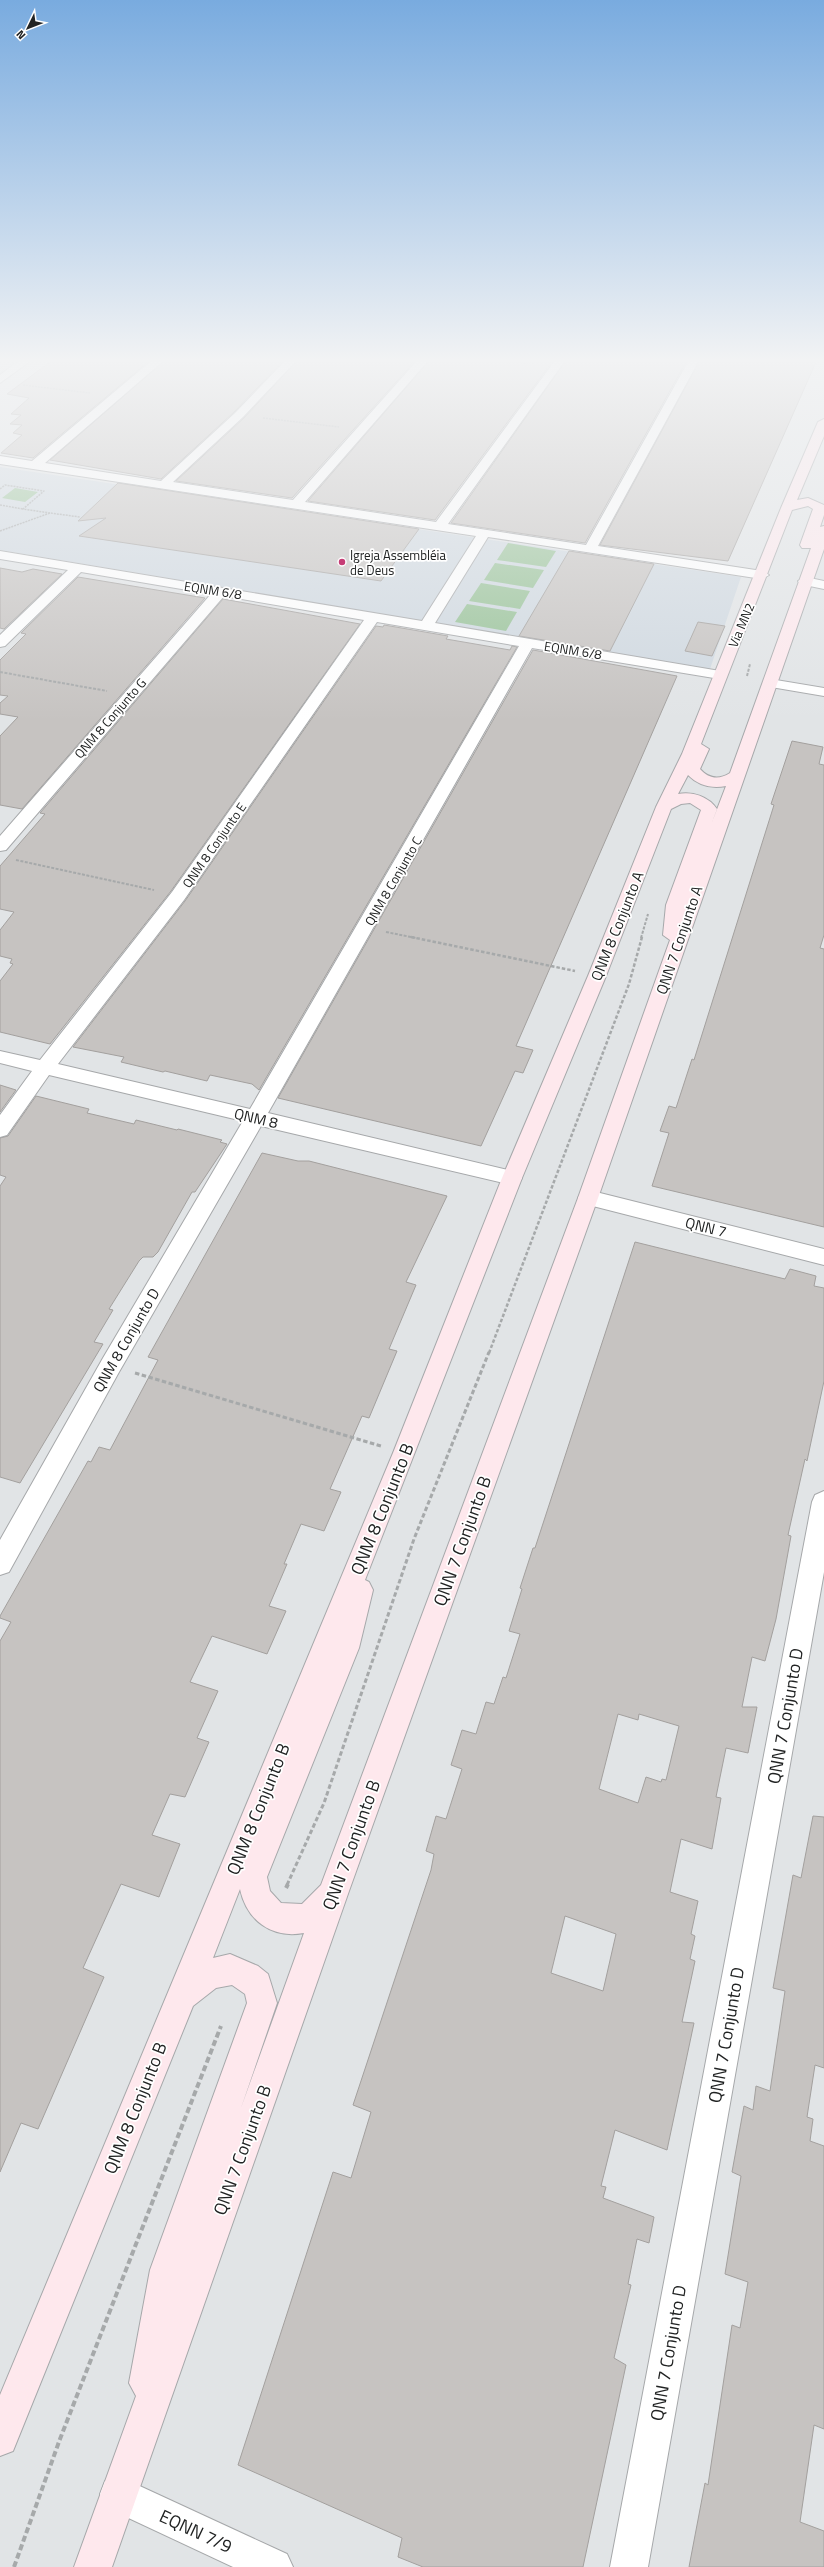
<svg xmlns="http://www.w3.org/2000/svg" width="824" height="2567" viewBox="0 0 824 2567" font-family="'Titillium Web',sans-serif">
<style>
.built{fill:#cfd8e0}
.green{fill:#96c196}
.building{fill:#c6c3c1;stroke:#a3a09e;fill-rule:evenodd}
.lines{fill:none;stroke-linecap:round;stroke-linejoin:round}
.street-casing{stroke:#a6a8aa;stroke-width:2}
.secondary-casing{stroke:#a6a8aa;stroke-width:2}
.path-far4{stroke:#a6a9aa;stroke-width:1.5;stroke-dasharray:2 1;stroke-linecap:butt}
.path-far3{stroke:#a6a9aa;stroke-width:2;stroke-dasharray:3 1.5;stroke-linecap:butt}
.path-far2{stroke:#a6a9aa;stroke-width:2.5;stroke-dasharray:3.5 2;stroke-linecap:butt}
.path-far1{stroke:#a6a9aa;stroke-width:3;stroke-dasharray:4.5 2.5;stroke-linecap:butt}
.path{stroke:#a6a9aa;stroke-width:4;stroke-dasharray:6 3;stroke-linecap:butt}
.street{fill:#fff;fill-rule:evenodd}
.secondary{fill:#fee8ed;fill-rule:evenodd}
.poi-dot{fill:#c63d76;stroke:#fff;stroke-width:1.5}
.labels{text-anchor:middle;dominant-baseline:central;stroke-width:3.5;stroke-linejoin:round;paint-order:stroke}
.far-poi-label{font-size:13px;fill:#212323;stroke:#fff;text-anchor:start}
.far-street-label{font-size:13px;fill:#212323;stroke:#fff}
.street-label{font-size:15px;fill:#212323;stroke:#fff}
.near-street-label{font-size:18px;fill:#212323;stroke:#fff}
</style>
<rect width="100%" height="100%" fill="#e1e4e6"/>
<!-- built -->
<path class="built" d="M0,467L741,577L710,669L0,550Z"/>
<!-- green -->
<path class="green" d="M15,488L38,492L25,502L2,498Z
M508,543L556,551L546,567L497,560Z
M495,563L544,570L533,588L484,580Z
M481,583L530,591L520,609L469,601Z
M467,604L517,612L506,631L455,622Z"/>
<!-- building -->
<path class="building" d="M50,362H148L33,458L1,453L22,435L13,433L22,425L10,424L21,415L11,414L29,398L7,394Z
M163,362H282L234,412L161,479L50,460Z
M296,362H414L292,498L176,481L244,418Z
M428,362H552L435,520L308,501Z
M565,362H686L585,543L451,523Z
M699,362H816L728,561L600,545Z
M118,483L419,529L381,581L79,536L106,518L78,521Z
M569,551L654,564L610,651L519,636Z
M0,568L22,572L33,569L62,574L4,629L0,628Z
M78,577L205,598L22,809L0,805V736L18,717L0,714V703L8,696L0,695V660L26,634L21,633Z
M223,599L360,624L171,891L50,1044L0,1032V981L13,964L10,963L12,959L0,956V930L14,912L0,909V866L45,814L40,813Z
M698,622L725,626L712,656L685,651Z
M384,625L448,636L446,639L510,650L512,646L517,647L259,1090L252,1084L210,1075L207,1081L165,1071L163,1072L121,1062L124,1057L73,1047L185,901L376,626L383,627Z
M533,650L677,676L516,1046L533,1050L523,1073L515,1071L481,1146L278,1098Z
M792,741L823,747L819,764L824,765V935L820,948L824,949V1227L652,1186L669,1133L660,1131L669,1106L676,1108L692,1059L694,1060L774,805L771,804Z
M0,1085L16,1090L0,1112Z
M36,1096L89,1109L87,1113L134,1124L136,1120L177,1130L178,1129L222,1140L220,1142L227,1144L195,1192H192L158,1252L153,1257H143L139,1261L109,1309L113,1310L94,1342L103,1344L20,1483L0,1477V1186L6,1177L0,1175V1138L8,1136Z
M262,1153L298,1161H309L447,1196L406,1282L416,1285L389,1349L397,1351L369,1418L362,1416L330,1489L341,1492L324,1531L301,1524L284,1564H287L269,1606L286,1611L267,1654L212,1636L190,1682L218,1691L197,1738L209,1742L185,1797L170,1794L152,1835L180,1844L159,1897L121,1884L83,1968L104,1977L38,2129L21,2123L0,2172V1641L11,1622L0,1618V1616L88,1461L91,1462L99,1447L110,1450L158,1360L148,1357Z
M635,1242L785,1279L790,1269L816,1276L814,1286L824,1288V1381L807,1461L805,1459L788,1535L791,1536L776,1619L765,1661L752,1657L742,1707H757L748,1753L726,1748L716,1797L721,1798L712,1849L681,1839L670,1892L698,1901L691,1934L695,1936L690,1959L695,1961L682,2022L694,2023L667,2150L615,2130L601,2186L606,2187L603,2198L654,2217L649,2243L637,2239L628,2284L631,2285L614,2358L626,2365L583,2567H423L398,2557L402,2538L238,2465L333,2172L351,2178L371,2112L353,2105L431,1870L434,1854L426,1851L436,1816L446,1819L462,1769L451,1765L462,1730L476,1734L486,1702L494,1704L503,1677L506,1678L520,1634L509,1631L522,1589L520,1588L533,1548H535ZM618,1714L638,1720L639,1714L679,1726L666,1780L662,1779L661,1782L646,1777L638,1803L599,1789ZM565,1916L616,1934L603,1991L551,1973Z
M813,1816L824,1817V2068L815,2065L807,2117L813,2119L810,2141L824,2146V2429L814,2425L800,2522L824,2531V2567H689L705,2483L708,2485L732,2325L740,2328L748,2282L725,2274L741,2176L732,2172L744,2106L753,2110L756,2086L770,2091L785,1991L773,1988L793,1875L801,1878Z"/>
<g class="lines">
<defs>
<path id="street" d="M17,362H29L0,383V375Z
M150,362H162L45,463L161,481L235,413L284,362H295L243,417L173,482L293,500L416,362H427L305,502L436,522L554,362H564L448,524L586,545L688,362H698L598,546L762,571L769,575L762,579L488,537L435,623L720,671L727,675L720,679L532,648L268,1113L512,1171L519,1173L522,1178L519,1183L512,1185L261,1126L119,1372L9,1572L0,1575V1540L103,1358L243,1121L49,1075L7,1135L0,1137V1115L32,1071L0,1063V1051L40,1060L172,892L364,620L224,596L6,850L0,851V836L211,594L81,572L5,646L0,647V635L68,570L0,559V551L422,621L476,536L0,464V456L32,461ZM377,622L519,646L250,1109L58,1064L184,900Z
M805,577L824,581V589L800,584L798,581Z
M770,679L824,688V696L765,686L763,683Z
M588,1190L824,1249V1265L581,1203L578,1198L581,1193Z
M824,1491V1572L648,2567H610L812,1502L815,1495Z
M118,2476L287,2554L293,2567H233L105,2507L100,2494L105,2481Z"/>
<path id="secondary" d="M824,419V436L797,500L808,498L824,505V515L820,527L824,526V549L598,1198L349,1891L112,2567H74L136,2396L129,2383L150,2270L247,2003L245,1994L232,1985L216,1988L193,2006L13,2451L0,2456V2395L393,1453L502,1178L588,976L656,807L682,754L781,508L818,422ZM808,506L813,509L800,545L802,548H811L730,773C719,780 709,779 700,769L709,749L701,744L792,510ZM688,775C698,785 711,789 726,786L711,825L717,809C709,797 693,791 678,794ZM690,803L701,810L666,905L663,935L670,940L578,1198L321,1885L302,1904L281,1903L270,1891L267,1877L359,1648L373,1590L369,1582L365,1580L522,1178L606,976L671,809L681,804ZM240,1889C247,1921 272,1939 304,1933L241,2108L277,2003L268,1974L258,1966L230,1954L213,1958Z"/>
</defs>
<!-- street casing -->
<use href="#street" class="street-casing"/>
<!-- secondary casing -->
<use href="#secondary" class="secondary-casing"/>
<!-- path-far4 -->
<path class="path-far4" d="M514,362L535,364
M23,385L90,393
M263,418L339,427
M0,489L5,485L44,491L23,509L50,513
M0,505L23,509
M0,531L50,513L80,517"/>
<!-- path-far3 -->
<path class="path-far3" d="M0,672L107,691
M747,676L750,664
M16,860L154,890
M386,932L416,938
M641,938L648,914"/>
<!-- path-far2 -->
<path class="path-far2" d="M411,937L575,971
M489,1353L629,984L642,937"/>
<!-- path-far1 -->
<path class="path-far1" d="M135,1373L381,1446
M287,1885L324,1803L414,1539L489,1352"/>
<!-- path -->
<path class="path" d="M286,1888L288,1884
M14,2567L60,2439L221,2026"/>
<!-- street -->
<use href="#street" class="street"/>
<!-- secondary -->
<use href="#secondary" class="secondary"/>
</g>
<!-- sky -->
<linearGradient id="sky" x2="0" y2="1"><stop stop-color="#79abdf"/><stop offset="0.5" stop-color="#f2f3f4"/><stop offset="1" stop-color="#f2f3f4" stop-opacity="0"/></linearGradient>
<rect width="824" height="721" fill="url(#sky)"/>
<!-- markers -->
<circle class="poi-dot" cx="342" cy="562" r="4"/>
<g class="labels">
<!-- far-poi labels -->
<g class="far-poi-label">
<text x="350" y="555">Igreja Assembléia<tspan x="350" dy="15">de Deus</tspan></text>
</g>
<!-- far-street labels -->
<g class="far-street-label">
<text transform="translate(213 590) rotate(9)">EQNM 6/8</text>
<text transform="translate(741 625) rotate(-67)">Via MN2</text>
<text transform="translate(573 650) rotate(9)">EQNM 6/8</text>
<text transform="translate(110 718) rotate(-49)">QNM 8 Conjunto G</text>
<text transform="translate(214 845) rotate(-55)">QNM 8 Conjunto E</text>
<text transform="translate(393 881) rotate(-60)">QNM 8 Conjunto C</text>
</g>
<!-- street labels -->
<g class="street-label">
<text transform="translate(617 926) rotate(-68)">QNM 8 Conjunto A</text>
<text transform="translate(679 940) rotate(-71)">QNN 7 Conjunto A</text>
<text transform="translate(256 1118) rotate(13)">QNM 8</text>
<text transform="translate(706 1227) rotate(14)">QNN 7</text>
<text transform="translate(126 1340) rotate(-60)">QNM 8 Conjunto D</text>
</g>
<!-- near-street labels -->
<g class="near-street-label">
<text transform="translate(382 1509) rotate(-68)">QNM 8 Conjunto B</text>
<text transform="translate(462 1541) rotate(-70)">QNN 7 Conjunto B</text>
<text transform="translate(785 1716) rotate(-80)">QNN 7 Conjunto D</text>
<text transform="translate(258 1809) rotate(-68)">QNM 8 Conjunto B</text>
<text transform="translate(351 1845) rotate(-70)">QNN 7 Conjunto B</text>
<text transform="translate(726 2035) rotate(-80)">QNN 7 Conjunto D</text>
<text transform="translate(135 2108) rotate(-68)">QNM 8 Conjunto B</text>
<text transform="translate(242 2150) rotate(-70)">QNN 7 Conjunto B</text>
<text transform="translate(668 2353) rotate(-80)">QNN 7 Conjunto D</text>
<text transform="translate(196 2531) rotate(25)">EQNN 7/9</text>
</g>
</g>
<!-- north arrow -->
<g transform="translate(28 28) rotate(227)" stroke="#ffffff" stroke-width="3" paint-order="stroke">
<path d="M0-3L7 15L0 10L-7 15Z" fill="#212323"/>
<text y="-6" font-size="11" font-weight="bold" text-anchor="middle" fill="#212323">N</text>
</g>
</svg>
